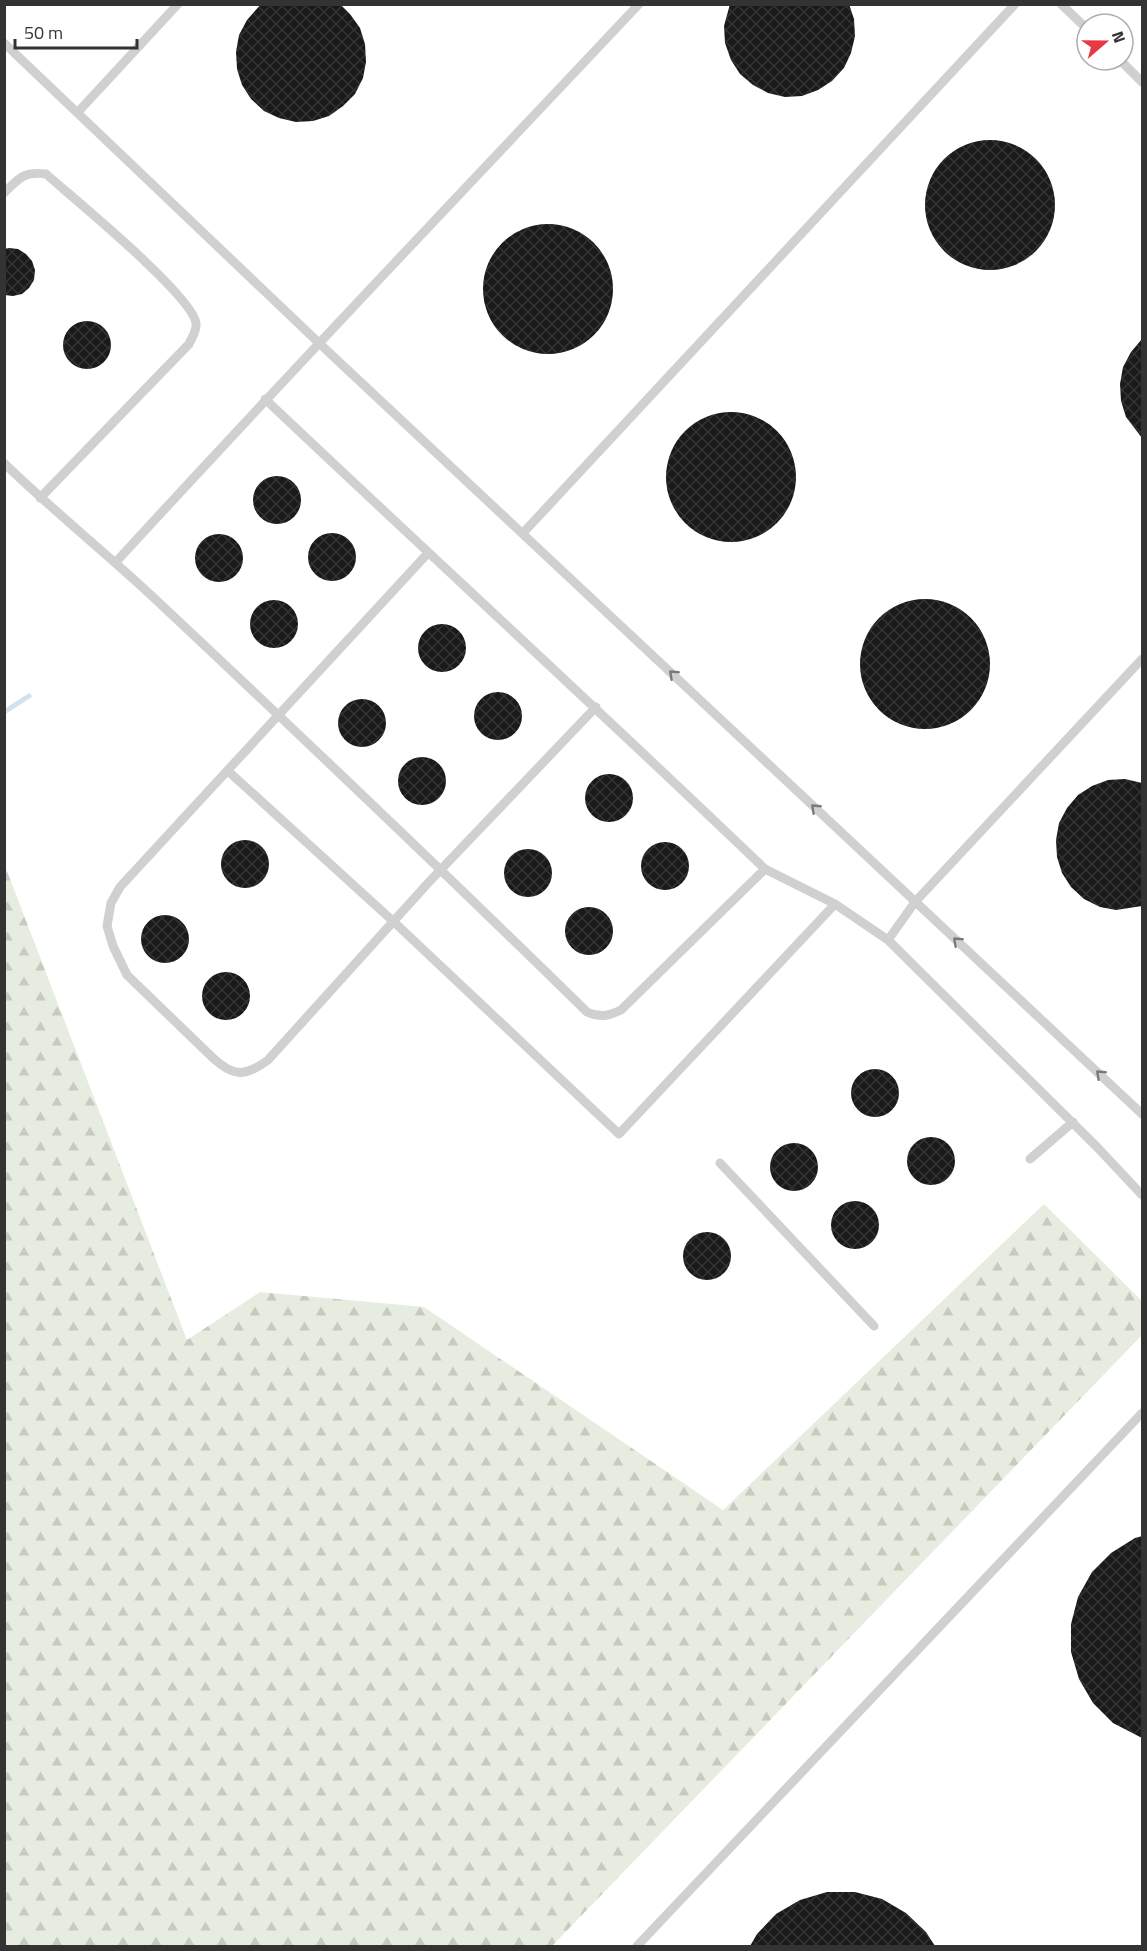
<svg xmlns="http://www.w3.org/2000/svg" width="1147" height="1951" viewBox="0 0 1147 1951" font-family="'Titillium Web',sans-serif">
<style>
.forest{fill:url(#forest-firs)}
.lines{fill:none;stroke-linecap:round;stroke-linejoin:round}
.stream{stroke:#cfe2ee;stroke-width:5}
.building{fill:url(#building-cross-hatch)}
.service{stroke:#d0d0d0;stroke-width:9}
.oneway{stroke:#7a7a7a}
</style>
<defs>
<pattern id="forest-firs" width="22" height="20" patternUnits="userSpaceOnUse" patternTransform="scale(1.5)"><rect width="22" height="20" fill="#e6ecdf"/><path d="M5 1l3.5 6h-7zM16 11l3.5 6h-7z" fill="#c6cbc0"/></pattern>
<pattern id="building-cross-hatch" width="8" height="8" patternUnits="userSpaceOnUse" patternTransform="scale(1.5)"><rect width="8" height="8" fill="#1a1a1a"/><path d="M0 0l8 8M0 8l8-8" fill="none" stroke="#333"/></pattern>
</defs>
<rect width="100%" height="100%" fill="#fff"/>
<!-- forest -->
<path class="forest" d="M5,866L187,1340L260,1292L424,1307L723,1510L1044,1204L1142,1301V1335L552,1946H5Z"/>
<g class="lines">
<!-- stream -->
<path class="stream" d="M4,712L29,696"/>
</g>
<!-- building -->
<path class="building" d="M261,4H340L350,14L360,28L365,44L366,62L363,78L355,94L343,106L329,116L313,121L296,122L279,118L264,111L251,99L242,85L237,69L236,52L239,35L247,20Z
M730,4H849L854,19L855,36L851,53L844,68L832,81L818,90L802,96L785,97L768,93L753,85L740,74L731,60L725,43L724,26Z
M925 205a65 65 0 1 1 130 0a65 65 0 1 1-130 0Z
M483 289a65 65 0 1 1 130 0a65 65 0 1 1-130 0Z
M9,248L18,249L26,254L32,261L35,270L34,280L29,288L22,294L13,296L4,295V249Z
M63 345a24 24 0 1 1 48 0a24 24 0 1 1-48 0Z
M1142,339V438L1126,417L1121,401L1120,384L1123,367L1131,352Z
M666 477a65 65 0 1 1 130 0a65 65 0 1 1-130 0Z
M253 500a24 24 0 1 1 48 0a24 24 0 1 1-48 0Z
M308 557a24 24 0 1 1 48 0a24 24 0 1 1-48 0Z
M195 558a24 24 0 1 1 48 0a24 24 0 1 1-48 0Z
M860 664a65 65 0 1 1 130 0a65 65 0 1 1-130 0Z
M250 624a24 24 0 1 1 48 0a24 24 0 1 1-48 0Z
M418 648a24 24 0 1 1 48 0a24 24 0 1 1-48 0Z
M474 716a24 24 0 1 1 48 0a24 24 0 1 1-48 0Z
M338 723a24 24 0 1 1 48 0a24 24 0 1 1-48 0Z
M398 781a24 24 0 1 1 48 0a24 24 0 1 1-48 0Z
M585 798a24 24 0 1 1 48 0a24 24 0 1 1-48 0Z
M1125,779L1142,783V906L1116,910L1100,907L1084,899L1071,887L1062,873L1057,857L1056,840L1059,823L1067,808L1078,795L1092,786L1108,780Z
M221 864a24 24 0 1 1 48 0a24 24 0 1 1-48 0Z
M641 866a24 24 0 1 1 48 0a24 24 0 1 1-48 0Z
M504 873a24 24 0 1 1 48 0a24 24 0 1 1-48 0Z
M565 931a24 24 0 1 1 48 0a24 24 0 1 1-48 0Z
M141 939a24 24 0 1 1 48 0a24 24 0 1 1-48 0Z
M202 996a24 24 0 1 1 48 0a24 24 0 1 1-48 0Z
M851 1093a24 24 0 1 1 48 0a24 24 0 1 1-48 0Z
M907 1161a24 24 0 1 1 48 0a24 24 0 1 1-48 0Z
M770 1167a24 24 0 1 1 48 0a24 24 0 1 1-48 0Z
M831 1225a24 24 0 1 1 48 0a24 24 0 1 1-48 0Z
M683 1256a24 24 0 1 1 48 0a24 24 0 1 1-48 0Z
M1142,1536V1738L1113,1723L1093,1703L1079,1679L1071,1652V1624L1078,1597L1092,1572L1111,1553L1135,1538Z
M827,1892H855L882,1899L906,1913L926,1932L935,1946H750L757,1934L776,1914L800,1900Z"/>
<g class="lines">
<!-- service -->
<path class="service" d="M1061,4L1087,29
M4,43L320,344L1142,1114
M1120,60L1142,82
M78,112L178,4
M4,193C19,178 24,171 46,174C73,198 192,295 196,323C197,331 192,337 189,344L40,498
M4,463C52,510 104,551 153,597C299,734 444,872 587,1012C600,1018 608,1016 621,1010L765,869C600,711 431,556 265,399
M523,533L1015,4
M428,553L120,887L111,903L107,926L113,946L127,975L213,1058C234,1077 245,1077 268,1060L429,882L596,707
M116,562C288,374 464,190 639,4
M228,771L394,922L619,1134L835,904
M765,869L835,904L888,940L1097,1147L1142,1195
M888,940L915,902L1142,659
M1030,1159L1073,1122
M720,1163L874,1326
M637,1946L1142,1413"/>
</g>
<!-- one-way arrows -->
<defs><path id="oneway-chevron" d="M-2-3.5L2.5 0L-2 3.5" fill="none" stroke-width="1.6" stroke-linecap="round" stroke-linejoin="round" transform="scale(1.5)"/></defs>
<g class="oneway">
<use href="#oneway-chevron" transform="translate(673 674) rotate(-137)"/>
<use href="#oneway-chevron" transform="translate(815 808) rotate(-137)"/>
<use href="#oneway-chevron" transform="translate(957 941) rotate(-137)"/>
<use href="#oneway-chevron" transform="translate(1100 1074) rotate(-137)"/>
</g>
<!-- border -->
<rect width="1147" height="1951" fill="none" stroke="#333333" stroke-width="12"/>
<!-- north arrow -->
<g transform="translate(1105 42) rotate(70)"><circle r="28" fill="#ffffff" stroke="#adadad" stroke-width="1.5"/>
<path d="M0-4.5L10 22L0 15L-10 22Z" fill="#e63946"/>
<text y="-9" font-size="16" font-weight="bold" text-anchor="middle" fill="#333333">N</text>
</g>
<!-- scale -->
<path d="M15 39v9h122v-9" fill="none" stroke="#333333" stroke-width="3"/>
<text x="24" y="39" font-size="18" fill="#333333" stroke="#ffffff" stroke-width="4.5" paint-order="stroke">50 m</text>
</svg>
